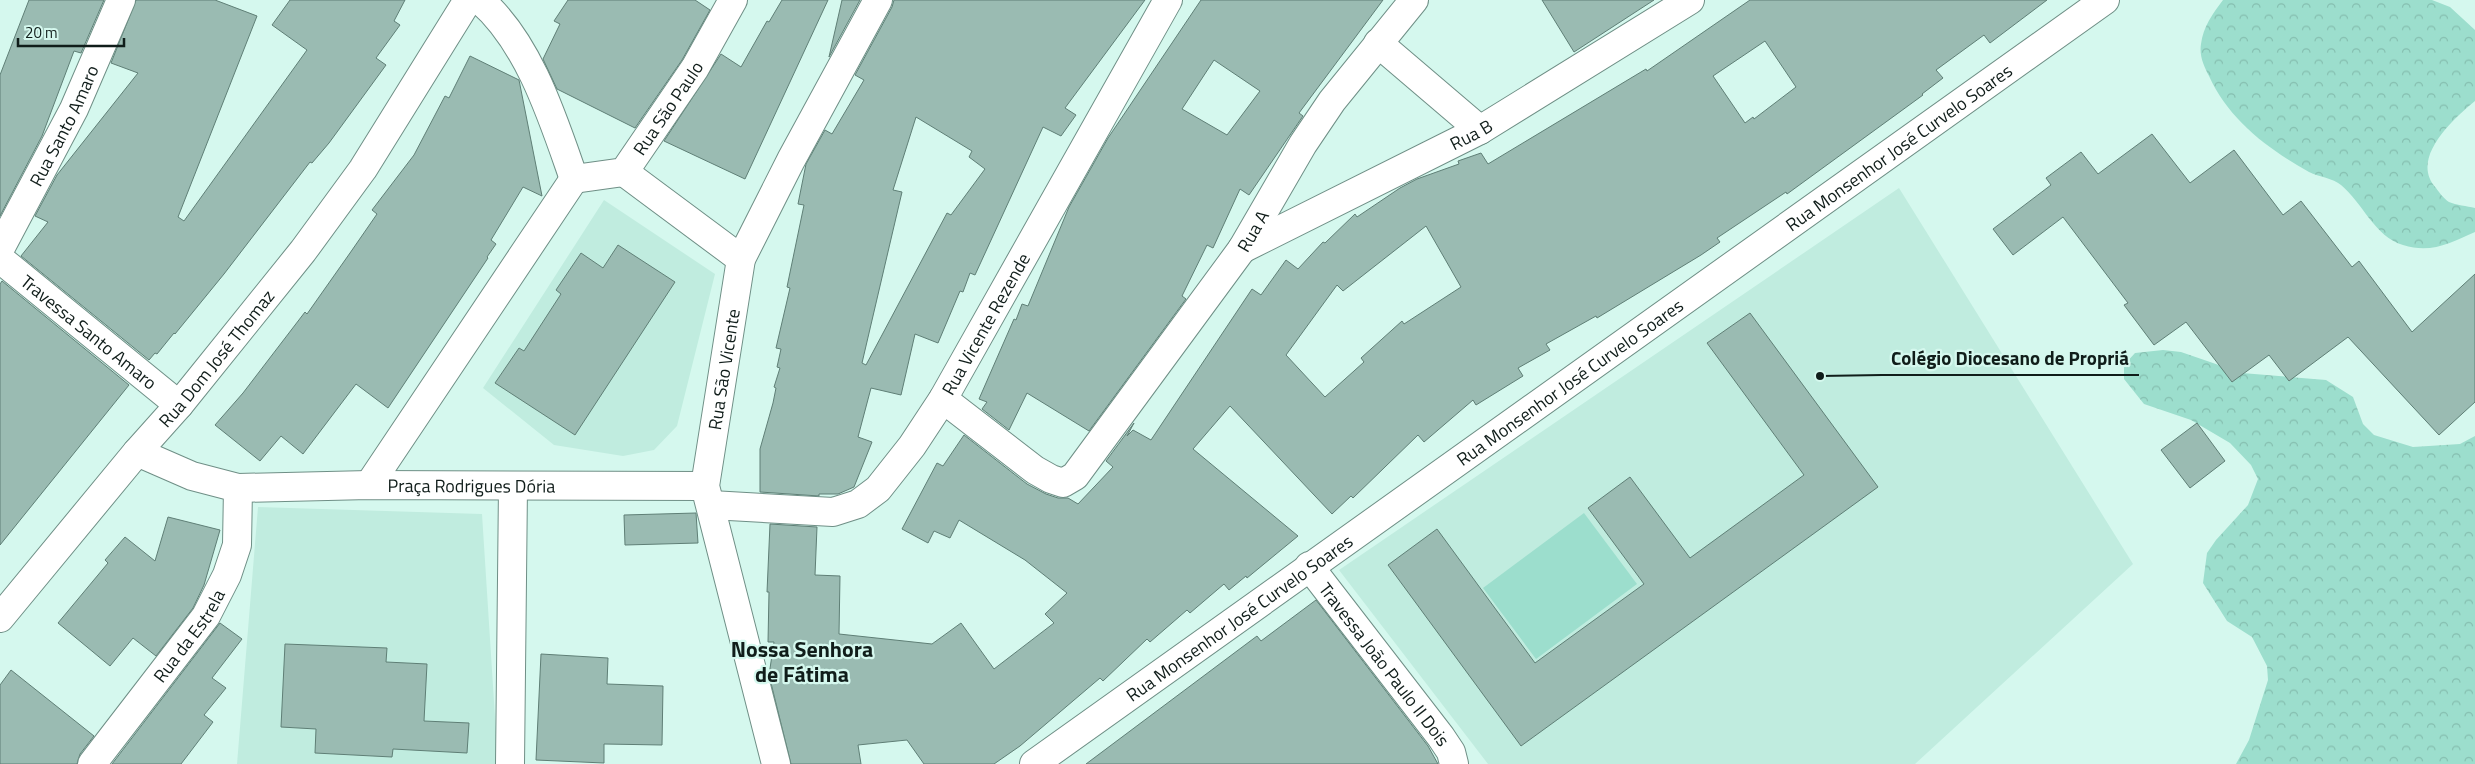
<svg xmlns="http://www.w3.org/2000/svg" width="2475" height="764" viewBox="0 0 2475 764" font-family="'Titillium Web',sans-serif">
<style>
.built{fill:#c0ecdf}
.forest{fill:url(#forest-crowns)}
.garden{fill:#9cdecd}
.building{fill:#9abbb2;stroke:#5f7f76;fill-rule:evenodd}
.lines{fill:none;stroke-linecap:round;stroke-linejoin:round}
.minor-casing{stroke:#6f8f86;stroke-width:30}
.major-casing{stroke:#6f8f86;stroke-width:30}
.minor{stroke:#fff;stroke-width:28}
.major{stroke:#fff;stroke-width:28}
.labels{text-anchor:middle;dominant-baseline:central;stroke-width:4.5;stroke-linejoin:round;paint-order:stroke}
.street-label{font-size:18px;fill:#101d1a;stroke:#d5f8ee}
.district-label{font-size:22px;font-weight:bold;fill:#101d1a;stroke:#d5f8ee}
.leader{fill:none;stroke:#101d1a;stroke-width:2}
.callout-dot{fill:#101d1a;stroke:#d5f8ee;stroke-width:2}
.callout-label{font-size:19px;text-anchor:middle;font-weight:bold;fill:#101d1a;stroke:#d5f8ee;stroke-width:4.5;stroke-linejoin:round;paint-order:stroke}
</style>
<defs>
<pattern id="forest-crowns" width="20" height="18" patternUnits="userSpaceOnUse" patternTransform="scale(1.25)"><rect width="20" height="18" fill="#9cdecd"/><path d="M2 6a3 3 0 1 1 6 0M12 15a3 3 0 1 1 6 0" fill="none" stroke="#85beaf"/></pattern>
</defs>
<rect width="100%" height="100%" fill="#d5f8ee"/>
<!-- built -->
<path class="built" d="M1899,188L2133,564L1915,764H1488L1339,570Z
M604,200L715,274L677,426L654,450L623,456L554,445L483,388Z
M258,507L482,514L498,764H237Z"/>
<!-- forest -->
<path class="forest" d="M2223,0H2432L2450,7L2475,30V101C2453,119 2409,159 2436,188C2439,192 2444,199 2449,202C2456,205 2467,206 2475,208V232C2450,243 2431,254 2403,245C2375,237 2362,202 2341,185C2333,178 2319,177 2309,172C2268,149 2229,120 2209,76C2204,66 2199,56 2201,44C2203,27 2213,13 2223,0Z
M2163,350L2181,352L2242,373L2326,380L2353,397L2363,424L2374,435L2413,447L2460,444L2475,436V764H2236L2249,740L2268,680L2267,666L2252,637L2227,621L2203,583L2207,553L2216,540L2248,505L2258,479L2251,465L2230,443L2191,420L2144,404L2124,379V365L2135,353Z"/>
<!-- garden -->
<path class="garden" d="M1584,513L1637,584L1536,659L1483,588Z"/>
<!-- building -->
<path class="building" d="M29,0H104L81,53L74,51L42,136L0,216V75Z
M136,0H215L257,16L178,217L184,221L307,50L272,25L290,0H405L394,21L400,25L376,58L386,65L329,143L312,163L310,162L224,274L175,334L174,333L157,354L155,353L149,360L21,256L48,222L35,216L57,175L138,73L111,63Z
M568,0H695L710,10L682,60L635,128L557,89L543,59L560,24L554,21Z
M782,0H828L745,179L664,141L721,54L741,67L767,21L769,22Z
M842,0H860L829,57Z
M894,0H1145L1065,108L1076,115L1061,136L1043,127L975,275L970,273L963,292L960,291L938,343L915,334L901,395L871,388L858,437L872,442L854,487L838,494H819V496L760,492V449L773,403L776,388L774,387L780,368L777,367L781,349L776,348L790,288L787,287L804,205L798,204L806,164L825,130L832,134L864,80L855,75L892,7ZM916,117L972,151L969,157L985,169L951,215L947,213L866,365L862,363L902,192L893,190Z
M1201,0H1383L1299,113L1303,116L1249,195L1240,189L1213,248L1207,245L1182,296L1186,299L1089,431L1027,393L1009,430L982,409L987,402L979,399L1014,319L1016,320L1022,304L1028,306L1069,207L1108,138ZM1214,60L1260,91L1227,135L1182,109Z
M1542,0H1654L1574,52Z
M1750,0H2047L1990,43L1984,35L1936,70L1943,78L1922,94L1923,95L1787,194L1786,192L1717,238L1720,242L1701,255L1597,318L1596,316L1546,344L1550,350L1518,368L1523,376L1476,405L1473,400L1424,442L1418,435L1353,498L1351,496L1332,514L1230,406L1193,449L1298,536L1247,578L1246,576L1229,590L1224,584L1190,613L1187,610L1150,642L1147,639L1103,681L1100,678L1020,746L994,764H924L907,740L858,745L861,764H791L769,675L774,642H768L769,592H767L770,524L817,527L815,575L840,576L839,634L932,644L961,623L994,669L1054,623L1045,614L1067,593L1025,560L959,520L950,538L934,531L928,543L902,529L937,463L943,466L964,435L1027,484L1046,494L1058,498H1068L1078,504L1113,467L1106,461L1134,423L1127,436L1133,430L1151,440L1252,289L1261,295L1286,260L1298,269L1323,242L1325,243L1355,214L1357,217L1400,188L1417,179L1459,164L1458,161L1481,153L1488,164L1646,69L1647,71ZM1765,41L1796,87L1754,119L1753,117L1745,123L1713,76ZM1426,226L1461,287L1404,324L1402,321L1361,358L1364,362L1325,397L1286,355L1337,285L1343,291Z
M470,56L519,80L542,196L523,187L491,240L496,244L487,257L488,258L388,408L356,384L303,454L281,436L260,461L215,425L243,393L305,312L307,314L350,253L377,214L372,210L414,155L445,96L449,98Z
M2152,134L2190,183L2234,150L2283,215L2301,201L2352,267L2359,261L2412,332L2475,274V402L2439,435L2348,337L2289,381L2269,355L2232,382L2186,322L2154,345L2124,305L2128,303L2063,217L2013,255L1993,229L2051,185L2046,178L2081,152L2098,174Z
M618,245L675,282L575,435L495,383L519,348L524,351L561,294L556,290L581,253L603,268Z
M2,281L129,385L0,545V284Z
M1750,313L1878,487L1521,746L1388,565L1437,529L1535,663L1644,584L1588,508L1630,477L1690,558L1804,475L1707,343Z
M2197,423L2225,461L2190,488L2161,450Z
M696,513L698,543L625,545L624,515Z
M168,517L220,530L204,585L193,608L156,656L133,638L110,666L58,623L108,563L105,560L125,537L155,561Z
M1316,600L1428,746L1438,764H1086L1257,636L1261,641Z
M220,623L242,639L212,678L226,688L204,715L213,722L181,764H112Z
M285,644L387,648L386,662L427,664L424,721L469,723L467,753L393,749L392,757L315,753L316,729L281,727Z
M541,654L608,658L607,684L663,686L662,745L604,744V763L536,760Z
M11,670L94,736L80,754L77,764H0V685Z"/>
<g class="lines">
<defs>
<g id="minor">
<path d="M480,0C529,42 553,119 574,179"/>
<path d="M1378,43L1480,130"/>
<path d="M624,172L741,259"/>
<path id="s1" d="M574,179L624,172L695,68L733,0"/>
<path id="s2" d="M0,249L74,109L121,0"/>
<path id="s3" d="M1242,249L1480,130L1690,0"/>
<path id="s4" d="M0,259L179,405"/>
<path id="s5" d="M943,399L1035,470L1051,479L1063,483L1075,476L1242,249L1303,144L1332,101L1414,0"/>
<path id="s6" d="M137,452L192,476L238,488L369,485L705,486"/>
<path d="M369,485L574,179"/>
<path id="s7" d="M711,505L833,512L858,504L878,489L912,446L943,399L1168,0"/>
<path id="s8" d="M1309,566L1441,737L1451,752L1454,764"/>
<path id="s9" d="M92,764L206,616L227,575L237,545L238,488"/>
<path d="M510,764L513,486"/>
<path id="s10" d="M776,764L705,486L741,259L791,160L878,0"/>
<path id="s11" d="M1034,764L2105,0"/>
</g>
<g id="major">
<path id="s12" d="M0,618L137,452L179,405L303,251L363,169L468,0"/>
</g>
</defs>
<!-- minor casing -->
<use href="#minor" class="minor-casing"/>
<!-- major casing -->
<use href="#major" class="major-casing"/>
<!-- minor -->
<use href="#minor" class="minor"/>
<!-- major -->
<use href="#major" class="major"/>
</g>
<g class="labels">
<!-- street labels -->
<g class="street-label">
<text stroke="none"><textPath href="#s1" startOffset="128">Rua São Paulo</textPath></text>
<text stroke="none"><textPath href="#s2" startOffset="139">Rua Santo Amaro</textPath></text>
<text stroke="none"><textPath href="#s3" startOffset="256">Rua B</textPath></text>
<text stroke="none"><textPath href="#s11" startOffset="1062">Rua Monsenhor José Curvelo Soares</textPath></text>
<text stroke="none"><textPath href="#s5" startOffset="464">Rua A</textPath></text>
<text stroke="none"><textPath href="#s7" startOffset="371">Rua Vicente Rezende</textPath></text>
<text stroke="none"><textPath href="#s4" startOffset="115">Travessa Santo Amaro</textPath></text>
<text stroke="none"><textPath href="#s12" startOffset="338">Rua Dom José Thomaz</textPath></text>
<text stroke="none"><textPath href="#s10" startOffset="405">Rua São Vicente</textPath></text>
<text stroke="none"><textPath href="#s11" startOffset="658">Rua Monsenhor José Curvelo Soares</textPath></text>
<text stroke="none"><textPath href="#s6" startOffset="341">Praça Rodrigues Dória</textPath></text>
<text stroke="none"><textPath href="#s11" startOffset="252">Rua Monsenhor José Curvelo Soares</textPath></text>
<text stroke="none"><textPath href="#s9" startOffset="161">Rua da Estrela</textPath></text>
<text stroke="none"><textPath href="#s8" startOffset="124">Travessa João Paulo II Dois</textPath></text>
</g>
<!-- district labels -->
<g class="district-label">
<text x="802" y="649">Nossa Senhora<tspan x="802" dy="25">de Fátima</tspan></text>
</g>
</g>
<!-- callouts -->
<path class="leader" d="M1820 376L1882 375H2139"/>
<circle class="callout-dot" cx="1820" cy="376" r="5"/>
<g class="callout-label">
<text x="2010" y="365">Colégio Diocesano de Propriá</text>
</g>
<!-- scale -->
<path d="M18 38v8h106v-8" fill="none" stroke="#101d1a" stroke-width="2.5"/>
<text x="25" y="38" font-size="15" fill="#101d1a" stroke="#d5f8ee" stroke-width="4" paint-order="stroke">20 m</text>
</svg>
